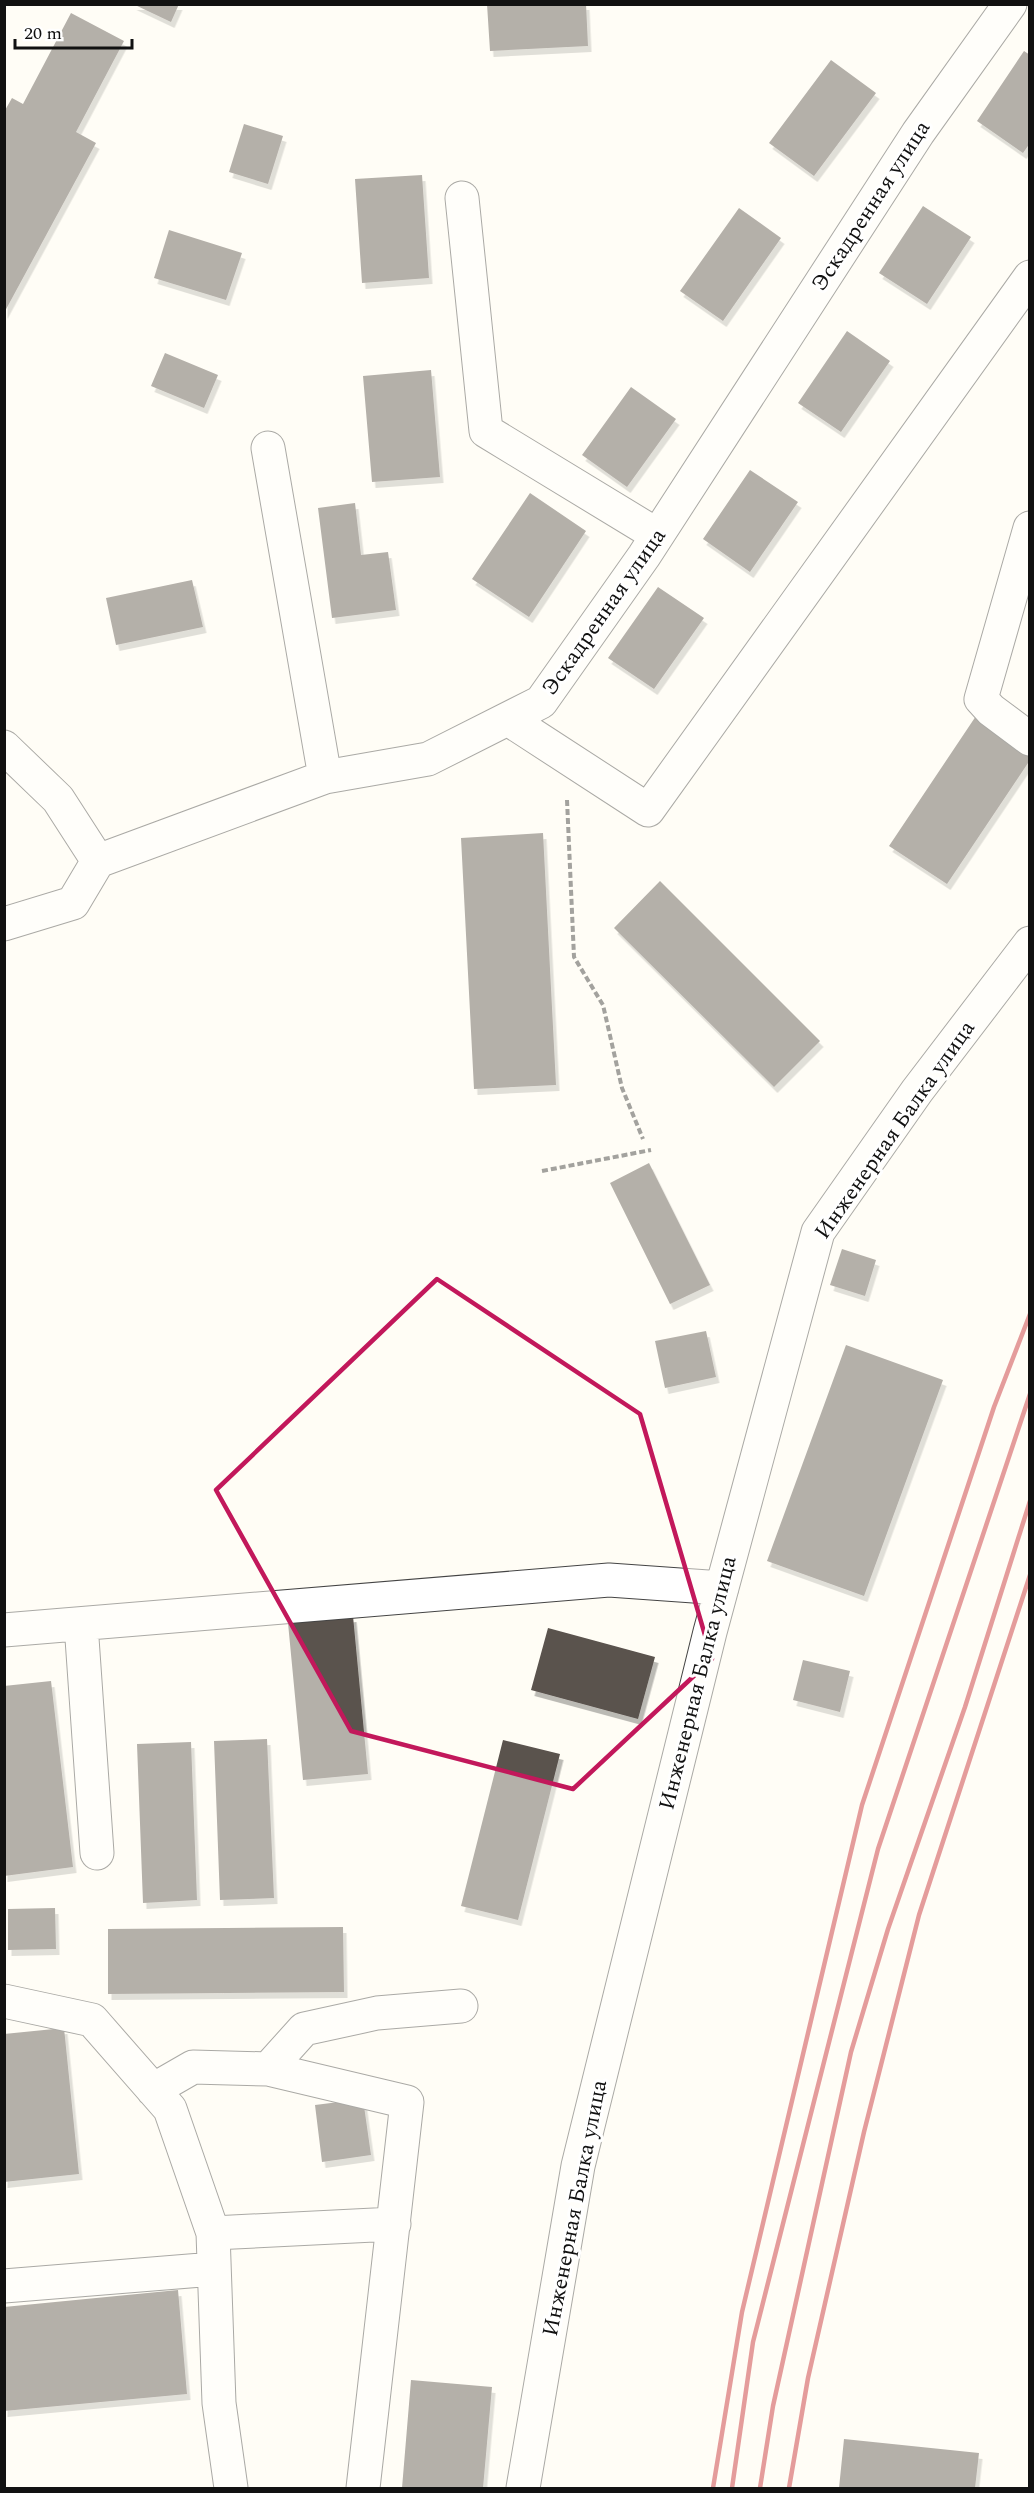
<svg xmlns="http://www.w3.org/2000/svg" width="1034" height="2493" viewBox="0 0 1034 2493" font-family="Spectral,serif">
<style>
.building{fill:#5a524d;filter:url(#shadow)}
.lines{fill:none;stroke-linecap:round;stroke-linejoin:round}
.minor-casing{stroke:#444;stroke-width:35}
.path{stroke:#333;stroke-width:4;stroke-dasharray:6 3;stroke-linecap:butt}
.minor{stroke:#fff;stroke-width:33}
.rail{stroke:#c4262e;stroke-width:4.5}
.marked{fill:none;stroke:#c2185b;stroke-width:4.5;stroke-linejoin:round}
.labels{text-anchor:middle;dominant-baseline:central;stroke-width:6;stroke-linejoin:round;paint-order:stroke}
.street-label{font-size:22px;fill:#111;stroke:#fff}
</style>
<defs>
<filter id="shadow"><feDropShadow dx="3.5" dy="6" stdDeviation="0" flood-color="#0004"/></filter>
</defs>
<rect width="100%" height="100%" fill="#fffdf5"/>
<!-- building -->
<path class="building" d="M133,4H179L171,22Z
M487,4H586L588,46L490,51Z
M71,13L124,41L76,132L96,143L4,313V112L12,98L23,104Z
M1024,51L1030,55V143L1023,153L977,121Z
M831,60L876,93L814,176L769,143Z
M244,124L283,136L268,184L229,172Z
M422,175L429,278L362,283L355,179Z
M923,206L971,237L927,304L879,273Z
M739,208L781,238L723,321L680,291Z
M169,230L242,253L226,300L154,278Z
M847,331L890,361L841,432L798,403Z
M165,353L218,375L204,408L151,386Z
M431,370L440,477L372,482L363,376Z
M631,387L676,419L627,487L582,455Z
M750,470L798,502L750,572L703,539Z
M530,493L586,531L529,617L472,579Z
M355,503L361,555L388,552L396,610L332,618L318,508Z
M192,580L203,627L116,645L106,598Z
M658,587L704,618L654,689L608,658Z
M976,716L1030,751V760L947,884L889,846Z
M543,833L556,1085L474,1089L461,838Z
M660,881L820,1041L774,1087L614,928Z
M649,1163L710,1285L670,1304L610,1183Z
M842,1249L876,1260L865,1296L830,1285Z
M706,1331L716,1377L665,1388L655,1341Z
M846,1345L943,1380L864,1596L767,1561Z
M353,1616L368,1774L303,1780L288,1623Z
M548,1628L655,1657L638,1719L531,1690Z
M803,1660L850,1671L840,1712L793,1700Z
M51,1681L73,1867L4,1876V1686Z
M267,1739L274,1898L220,1900L214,1741Z
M503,1740L560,1754L518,1920L461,1906Z
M191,1742L197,1900L143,1903L137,1744Z
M55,1908L56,1949L8,1950V1909Z
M343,1927L344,1992L108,1994V1929Z
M64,2028L79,2174L4,2182V2034Z
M363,2099L371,2155L322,2162L315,2105Z
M178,2290L187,2394L4,2411V2307Z
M411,2380L492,2387L483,2488H402Z
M844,2439L979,2453L975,2488H839Z"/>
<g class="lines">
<defs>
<path id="minor" d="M462,198L486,431L657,535
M268,448L325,777
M1030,528L981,699L991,710L1030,739
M508,719L648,810L1030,277
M4,747L58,799L98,861L325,777L428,759L541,702L644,556L918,133L1010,4
M4,924L73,903L98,861
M81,1624L97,1853
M4,1630L609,1580L722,1588
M4,2001L92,2020L170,2109L213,2233L219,2403L231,2488
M268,2069L304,2029L377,2013L461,2006
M153,2090L193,2067L268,2069L407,2102L363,2488
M213,2233L394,2224
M4,2286L214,2269
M523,2488L578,2166L710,1632L818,1232L917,1091L1030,943"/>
</defs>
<!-- minor casing -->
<use href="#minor" class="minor-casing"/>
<!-- path -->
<path class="path" d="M567,800L574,957L603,1005L622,1088L643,1139
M542,1171L651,1150"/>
<!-- minor -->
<use href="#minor" class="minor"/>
<!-- rail -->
<path class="rail" d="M713,2488L742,2312L862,1805L994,1407L1030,1314
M732,2488L753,2342L878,1849L1030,1394
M760,2488L773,2406L851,2052L888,1929L965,1707L1030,1501
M789,2488L808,2378L864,2132L919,1915L1030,1575"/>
</g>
<!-- marked area -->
<path d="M0 0H1034V2493H0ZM437,1279L640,1414L712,1659L573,1789L351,1731L216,1490Z" fill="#fffdf5" fill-opacity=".55" fill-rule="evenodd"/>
<path class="marked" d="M437,1279L640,1414L712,1659L573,1789L351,1731L216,1490Z"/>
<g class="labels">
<!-- street labels -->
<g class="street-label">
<text transform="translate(871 206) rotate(-57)">Эскадренная улица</text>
<text transform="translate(604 612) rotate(-55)">Эскадренная улица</text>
<text transform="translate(895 1130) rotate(-55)">Инженерная Балка улица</text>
<text transform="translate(698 1683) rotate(-76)">Инженерная Балка улица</text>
<text transform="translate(575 2208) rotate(-79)">Инженерная Балка улица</text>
</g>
</g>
<!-- border -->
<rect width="1034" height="2493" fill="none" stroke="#111111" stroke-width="12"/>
<!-- scale -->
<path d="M15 39v9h117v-9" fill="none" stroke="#111111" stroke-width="3"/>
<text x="24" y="39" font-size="18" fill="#111111" stroke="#ffffff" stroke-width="4.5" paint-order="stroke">20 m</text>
</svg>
